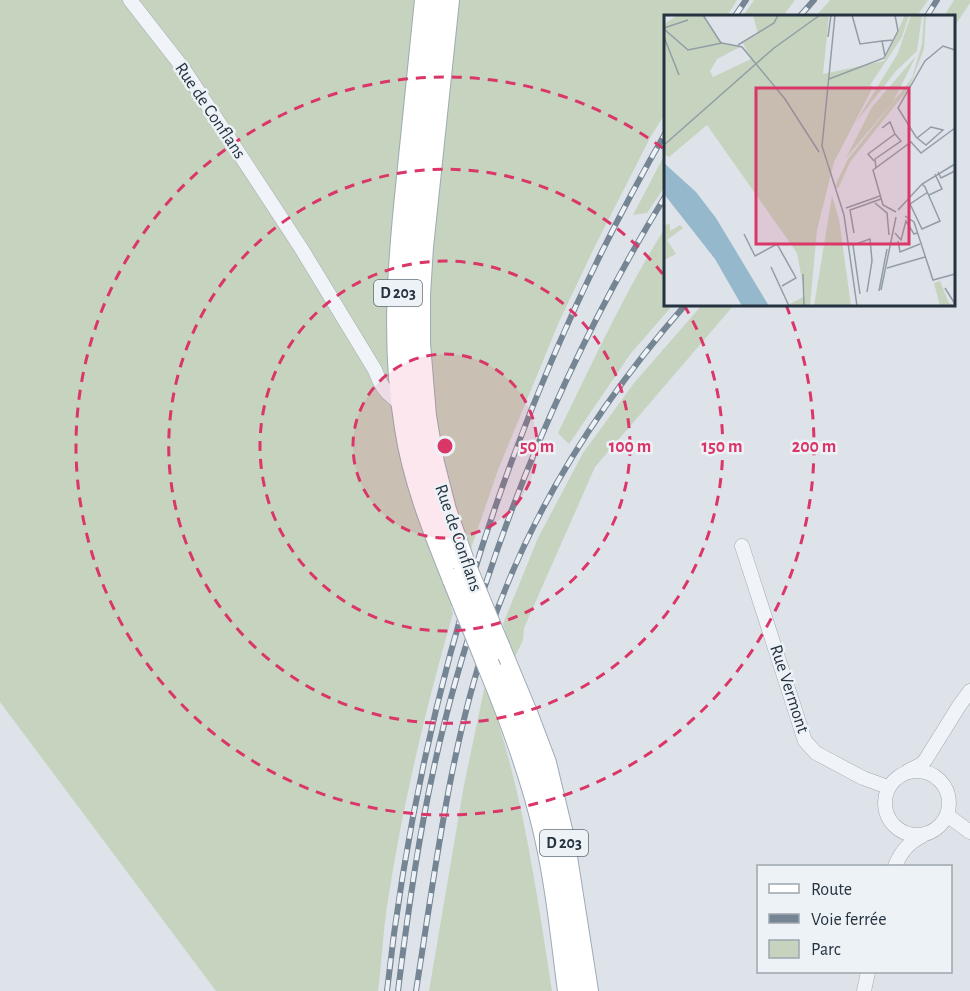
<svg xmlns="http://www.w3.org/2000/svg" width="970" height="991" viewBox="0 0 970 991" font-family="'Alegreya Sans',sans-serif">
<style>
.green{fill:#c6d3be}
.lines{fill:none;stroke-linecap:round;stroke-linejoin:round}
.minor-casing{stroke:#a2abb3;stroke-width:15}
.primary-casing{stroke:#9caab5;stroke-width:24}
.minor{stroke:#f0f3f7;stroke-width:14}
.primary{stroke:#fff;stroke-width:22}
.rail-casing{stroke:#758593;stroke-width:6}
.rail{stroke:#edf2f6;stroke-width:4;stroke-dasharray:11;stroke-linecap:butt}
.primary-bridge-casing{stroke:#9caab5;stroke-width:24;stroke-linecap:butt}
.primary-bridge{stroke:#fff;stroke-width:22}
.ring{fill:none;stroke:#da3668;stroke-width:3;stroke-dasharray:10 8}
.labels{text-anchor:middle;dominant-baseline:central;stroke-width:5;stroke-linejoin:round;paint-order:stroke}
.shield{fill:#edf2f6;stroke:#616c77;stroke-width:1.5}
.shield-label{font-size:16px;font-weight:bold;fill:#253341}
.street-label{font-size:18px;fill:#253341;stroke:#edf2f6}
.inset-road{fill:none;stroke:#939da6;stroke-width:1.5}
.view{fill:#da3668;fill-opacity:0.15;stroke:#da3668;stroke-width:3}
.inset-edge{fill:none;stroke:#253341;stroke-width:3}
.centre{fill:#da3668;stroke:#edf2f6;stroke-width:3}
.ring-label{font-size:18px;text-anchor:middle;font-weight:bold;fill:#da3668;stroke:#edf2f6;stroke-width:5;stroke-linejoin:round;paint-order:stroke}
</style>
<rect width="100%" height="100%" fill="#dde3e9"/>
<!-- green -->
<path class="green" d="M0,0H737L727,16H666L665,114L651,136L594,248L559,322L498,470L451,607L453,613C426,707 403,803 388,900C383,930 382,961 378,991H216L0,702Z
M754,0H795L783,16H743Z
M830,0H928L917,16H816Z
M954,0H970V3L954,27V16H944Z
M665,154V186L647,213L633,215Z
M665,228L666,304L673,305L631,353L569,444L558,433C592,364 624,293 665,228Z
M702,305H734L595,467L524,628L523,640L514,659L503,624L538,538L583,453L634,383Z
M485,685C522,782 536,889 552,991H429L464,785Z"/>
<g class="lines">
<defs>
<path id="minor" d="M130,0L183,68L301,248L375,370C382,389 387,394 402,405
M742,546L805,741L816,753L863,778L888,787
M885 803a32 32 0 1 1 64 0a32 32 0 1 1-64 0Z
M908,771L922,764L926,759L959,706L970,691
M947,815L970,832
M895,866C901,852 908,843 922,836
M864,991L868,972"/>
<path id="primary" d="M426,0C420,59 414,118 408,177C399,262 392,343 406,428C414,481 434,530 454,580
M448,0L422,247L419,295V344L425,416L433,463L445,510L464,564
M499,648L526,713L545,763L563,838L587,991
M490,669C512,722 532,776 545,833C557,885 562,938 569,991"/>
</defs>
<!-- minor casing -->
<use href="#minor" class="minor-casing"/>
<!-- primary casing -->
<use href="#primary" class="primary-casing"/>
<!-- minor -->
<use href="#minor" class="minor"/>
<!-- primary -->
<use href="#primary" class="primary"/>
<defs>
<path id="rail" d="M735,16L746,0
M800,16L814,0
M927,16L937,0
M387,991C420,690 514,395 666,132
M398,991C407,918 417,844 433,772C446,710 464,649 484,589C529,451 590,319 666,195
M416,991C435,873 449,752 487,639C528,514 600,402 686,304"/>
</defs>
<!-- rail casing -->
<use href="#rail" class="rail-casing"/>
<!-- rail -->
<use href="#rail" class="rail"/>
<defs>
<path id="primary-bridge" d="M464,564L499,648
M454,580L490,669"/>
</defs>
<!-- primary-bridge casing -->
<use href="#primary-bridge" class="primary-bridge-casing"/>
<!-- primary-bridge -->
<use href="#primary-bridge" class="primary-bridge"/>
</g>
<!-- distance rings -->
<circle cx="445" cy="446" r="92" fill="#da3668" fill-opacity=".12"/>
<g class="ring">
<circle cx="445" cy="446" r="92"/>
<circle cx="445" cy="446" r="185"/>
<path d="M684 305A277 277 0 1 1 665 277"/>
<path d="M786 305A369 369 0 1 1 664 149"/>
</g>
<g class="labels">
<!-- shield labels -->
<g class="shield">
<rect x="374" y="280" width="48" height="26" rx="4.5"/>
<rect x="540" y="830" width="48" height="26" rx="4.5"/>
</g>
<g class="shield-label">
<text x="398" y="293">D 203</text>
<text x="564" y="843">D 203</text>
</g>
<!-- street labels -->
<g class="street-label">
<text transform="translate(210 111) rotate(56)">Rue de Conflans</text>
<text transform="translate(458 538) rotate(71)">Rue de Conflans</text>
<text transform="translate(789 689) rotate(72)">Rue Vermont</text>
</g>
</g>
<!-- overview -->
<g transform="translate(664 15)">
<rect width="291" height="291" fill="#dde3e9"/>
<path d="M14,0H40L56,28L76,32L53,44L46,56L49,62L87,44L79,28L94,19L89,0H165L159,59L220,46L241,0H245L238,22L206,70L209,72L170,147L153,215L146,291H122L141,281L133,238L43,110L5,142L0,139V9ZM247,0H258L253,36L232,56L192,107L234,38ZM260,0H262L260,34L245,73L186,147L174,174L171,171L184,144L248,63L258,29ZM252,41L229,87L182,143L208,92ZM168,181L175,204L187,291H150ZM6,209V216L16,210L19,213L3,225L12,239L0,245V210ZM276,266L284,286L288,291H276L270,268Z" fill="#c6d3be"/>
<path d="M0,148L32,177L52,203L105,291H78L51,244L0,179Z" fill="#95b8cc"/>
<path class="inset-road" d="M39,0L57,28M171,0L158,131L180,200L193,291M188,0L196,29L218,26M0,13L24,5M0,14L24,35L58,28L78,32L121,84L155,137M0,22L15,60M164,22L167,0M74,30L110,8L114,0M221,41L218,26L230,25M165,64L220,43L234,16L231,0M218,113L226,107L231,119M253,123L267,112L279,115L262,130L252,122L234,93L261,46L279,31L291,35M0,130L110,33L156,0M210,146L204,139L231,119L237,126L211,144L212,153M274,157L277,163L291,156M258,169L261,172L276,206L258,214L246,189L264,177M265,180L278,174L271,159M211,188L223,198L225,220M182,193L216,181M234,195L258,169L291,149M232,197L219,190L209,155L247,127L257,138L291,113M241,201L250,207L269,265L291,259M190,218L186,195L217,184M231,218L237,225L242,206L250,219L253,218M80,219L91,241L113,229L132,263L118,271M234,226L236,237L256,229M107,252L125,291M223,253L261,242M139,259L140,291M281,273L291,289M217,275L232,202M215,276L223,234M196,279L189,230L206,224L208,246L203,277"/>
<path class="view" d="M92,73H245V229H92Z"/>
<rect width="291" height="291" class="inset-edge"/>
</g>
<circle cx="445" cy="446" r="9" class="centre"/>
<g class="ring-label">
<text x="537" y="452">50 m</text>
<text x="630" y="452">100 m</text>
<text x="722" y="452">150 m</text>
<text x="814" y="452">200 m</text>
</g>
<!-- legend -->
<rect x="757" y="865" width="195" height="108" fill="#edf2f6" stroke="#9da6ae" stroke-width="1.5"/>
<rect x="769" y="884" width="30" height="9" fill="#ffffff" stroke="#9da6ae" stroke-width="1.5"/>
<text x="811" y="895" font-size="18" fill="#253341">Route</text>
<rect x="769" y="914" width="30" height="9" fill="#758593" stroke="#9da6ae" stroke-width="1.5"/>
<text x="811" y="925" font-size="18" fill="#253341">Voie ferrée</text>
<rect x="769" y="940" width="30" height="18" fill="#c6d3be" stroke="#9da6ae" stroke-width="1.5"/>
<text x="811" y="955" font-size="18" fill="#253341">Parc</text>
</svg>
